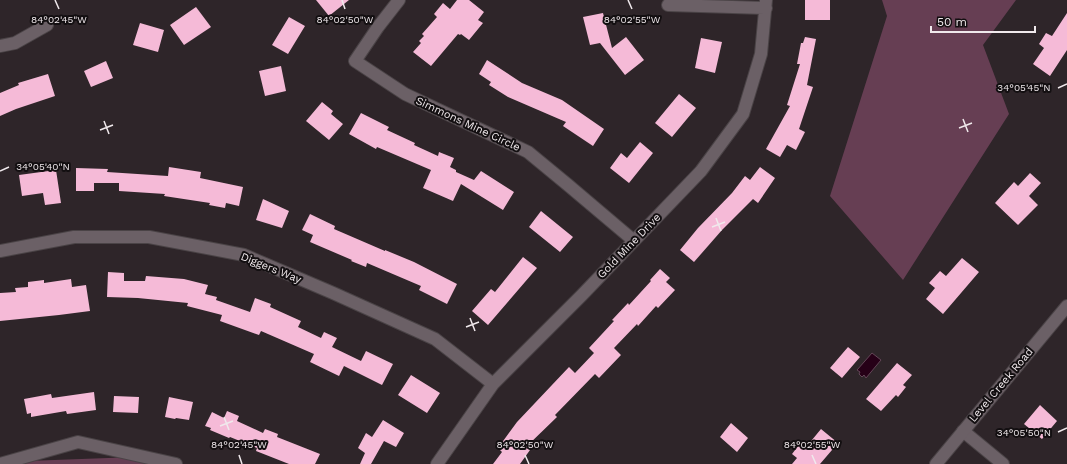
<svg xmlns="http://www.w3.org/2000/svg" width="1067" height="464" viewBox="0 0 1067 464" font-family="'Work Sans',sans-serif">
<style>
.green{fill:#663e53}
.water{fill:#260017;stroke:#634657}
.building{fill:#f5bad7}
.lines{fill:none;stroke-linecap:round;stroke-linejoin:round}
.minor-casing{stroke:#4a4346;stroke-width:14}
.tertiary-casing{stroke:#4a4346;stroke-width:14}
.minor{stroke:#6b6066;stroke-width:12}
.tertiary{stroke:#6b6066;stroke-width:12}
.ticks{fill:none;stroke:#f0e9ec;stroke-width:1.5}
.labels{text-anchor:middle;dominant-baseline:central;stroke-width:4;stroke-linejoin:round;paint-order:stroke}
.street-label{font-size:11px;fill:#f0e9ec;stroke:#130f11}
.ticks-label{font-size:10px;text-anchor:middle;fill:#f0e9ec;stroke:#130f11;stroke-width:4;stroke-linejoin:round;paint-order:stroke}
</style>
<rect width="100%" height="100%" fill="#2e2529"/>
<!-- green -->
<path class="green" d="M882,0H1016L983,45L1009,114L903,280L830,196L887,16Z
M135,457L163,464H0V462Z"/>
<!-- water -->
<path class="water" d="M872,353L881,360L866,378L864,375L862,377L859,374L860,372L857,370Z"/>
<!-- building -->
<path class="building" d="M316,0H349L329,16Z
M457,0H469L484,12L478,20L483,23L469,40L461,34L460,35L458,34L431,66L413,52L421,43L419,41L424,36L422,34L437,17L434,14L443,3L450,9Z
M805,0H830V20H805Z
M196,7L211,27L184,45L170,25Z
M603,13L612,48L626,37L644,60L625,75L600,43L590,45L583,17Z
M1067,13V50L1050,76L1033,64L1044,48L1039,44L1046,33L1052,36Z
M289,17L305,26L288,54L272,45Z
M140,23L164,30L158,52L133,45Z
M805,37L816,39L807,85L813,87L799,129L805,132L796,150L787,145L780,157L766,149L790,106L787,105L800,64H797L801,43H803Z
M701,38L722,42L715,73L695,68Z
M487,60L522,83L562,100L604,129L593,146L563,126L566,122L508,97L489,85L491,82L479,74Z
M106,61L113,78L91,87L84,71Z
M281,66L286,91L265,96L259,71Z
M48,74L55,96L16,109L0,116V93L19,85L18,83Z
M679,94L696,108L672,137L655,123Z
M322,102L333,111L331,114L343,124L329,140L306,121Z
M361,113L389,127L387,130L415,143L414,145L438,156L439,152L454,158L450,167L456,170V172L474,180L481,171L514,192L503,210L461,184L453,201L423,188L431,170L377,147L376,149L349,134Z
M640,142L653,153L629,183L610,168L621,153L627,158Z
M169,167L201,172L200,178L243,187L239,206L226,203L225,208L209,205L210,203L164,196L165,194L119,191V183H94V191H76V168L108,169L107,172L168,176Z
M760,167L775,178L758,203L753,199L722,230L694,262L680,250L698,228L732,193L745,176L750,180Z
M56,170L61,203L45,205L43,193L22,196L19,175Z
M1030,173L1041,183L1029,196L1038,205L1018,225L995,203L1014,182L1018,186Z
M263,199L289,211L282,228L256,220Z
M541,211L573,237L560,252L529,227Z
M310,214L335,226L334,229L385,251V250L414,262L457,284L447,304L419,290L421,286L367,263L366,267L351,261L352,260L310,242L313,235L302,230Z
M523,257L537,268L488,325L472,311L491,289L495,292Z
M962,258L979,272L943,314L926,299L935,288L929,283L940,271L946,276Z
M660,269L670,278L666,282L675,290L658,308L656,306L638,326L637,324L614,348L621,355L599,378L595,374L555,415L557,417L526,447L530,450L520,464H493L502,452L498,448L517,422L569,367L575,373L594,353L589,348L614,321L612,320L628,303L629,305L651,281L650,280Z
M108,272L124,273V281H145L146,276L184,279L208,285L205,294L217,297L216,300L250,312L255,298L271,304L270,307L301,321L298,327L321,338L324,332L337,338L332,347L361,361L366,351L393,364L382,385L344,366L339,376L310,362L314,354L261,331L259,335L220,321L222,315L187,306L188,303L138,298L107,297Z
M71,279L72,287L86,285L90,311L59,315L0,321V293L16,292L15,288L28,287V282L44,280V283Z
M848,347L860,357L842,378L830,368Z
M897,363L912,375L903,385L906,387L898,397L896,395L881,411L866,399Z
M411,375L440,393L427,413L398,395Z
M94,392L96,410L67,414L66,411L31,417V413L27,414L24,399L51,394L52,398Z
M114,396L139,397L138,413L113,412Z
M169,397L193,402L189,420L176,418L175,419L165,417Z
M1040,405L1057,421L1042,439L1024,424Z
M227,411L239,416L237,421L263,433L265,429L278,434L277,437L320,454L315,464H289L256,451L257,448L230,437L229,438L210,430L211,428L205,426L212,412L224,418Z
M383,420L404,433L396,447L384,441L371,464H360L365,453L358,448L366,433L372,437Z
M731,423L748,438L737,452L720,437Z
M821,429L838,443L820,464H792L797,458L792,454L802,441L807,446Z"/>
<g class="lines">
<defs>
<path id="minor" d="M399,0L378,27L355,61L405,94L528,152L568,185L633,240
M668,5L766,8
M0,46L15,43L47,25
M0,251L74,237H149L244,255L333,293L435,339L493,384
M963,431L1003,464
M0,464L78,442L176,464
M437,464L493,384L582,295L701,171L743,114L761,54L766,0"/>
<path id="tertiary" d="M936,464L1067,306"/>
</defs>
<!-- minor casing -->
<use href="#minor" class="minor-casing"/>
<!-- tertiary casing -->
<use href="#tertiary" class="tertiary-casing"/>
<!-- minor -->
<use href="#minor" class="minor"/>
<!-- tertiary -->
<use href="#tertiary" class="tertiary"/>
</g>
<!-- ticks -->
<path class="ticks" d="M55,0L59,9M342,0L345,9M628,0L632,9M1058,88L1067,84M963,119L968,132M104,121L109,134M959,128L972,123M100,130L113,125M0,171L9,167M716,218L721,231M712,227L725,222M470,318L475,331M466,327L479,322M224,417L229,430M220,426L233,421M1058,432L1067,428M239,455L242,464M525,455L529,464M812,455L816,464"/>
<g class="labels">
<!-- street labels -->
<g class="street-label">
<text transform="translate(468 124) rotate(25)">Simmons Mine Circle</text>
<text transform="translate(629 246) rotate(-46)">Gold Mine Drive</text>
<text transform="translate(271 268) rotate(22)">Diggers Way</text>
<text transform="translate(1001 385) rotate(-50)">Level Creek Road</text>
</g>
</g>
<g class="ticks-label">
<text x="59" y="23">84°02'45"W</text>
<text x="345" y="23">84°02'50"W</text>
<text x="632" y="23">84°02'55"W</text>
<text x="1024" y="91">34°05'45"N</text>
<text x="43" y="170">34°05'40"N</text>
<text x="1024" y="436">34°05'50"N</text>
<text x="239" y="448">84°02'45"W</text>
<text x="525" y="448">84°02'50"W</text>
<text x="812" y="448">84°02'55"W</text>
</g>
<!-- scale -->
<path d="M931 26v6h104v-6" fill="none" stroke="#f0e9ec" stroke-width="2"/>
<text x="937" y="26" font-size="12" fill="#f0e9ec" stroke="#130f11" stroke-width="3" paint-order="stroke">50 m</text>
</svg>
